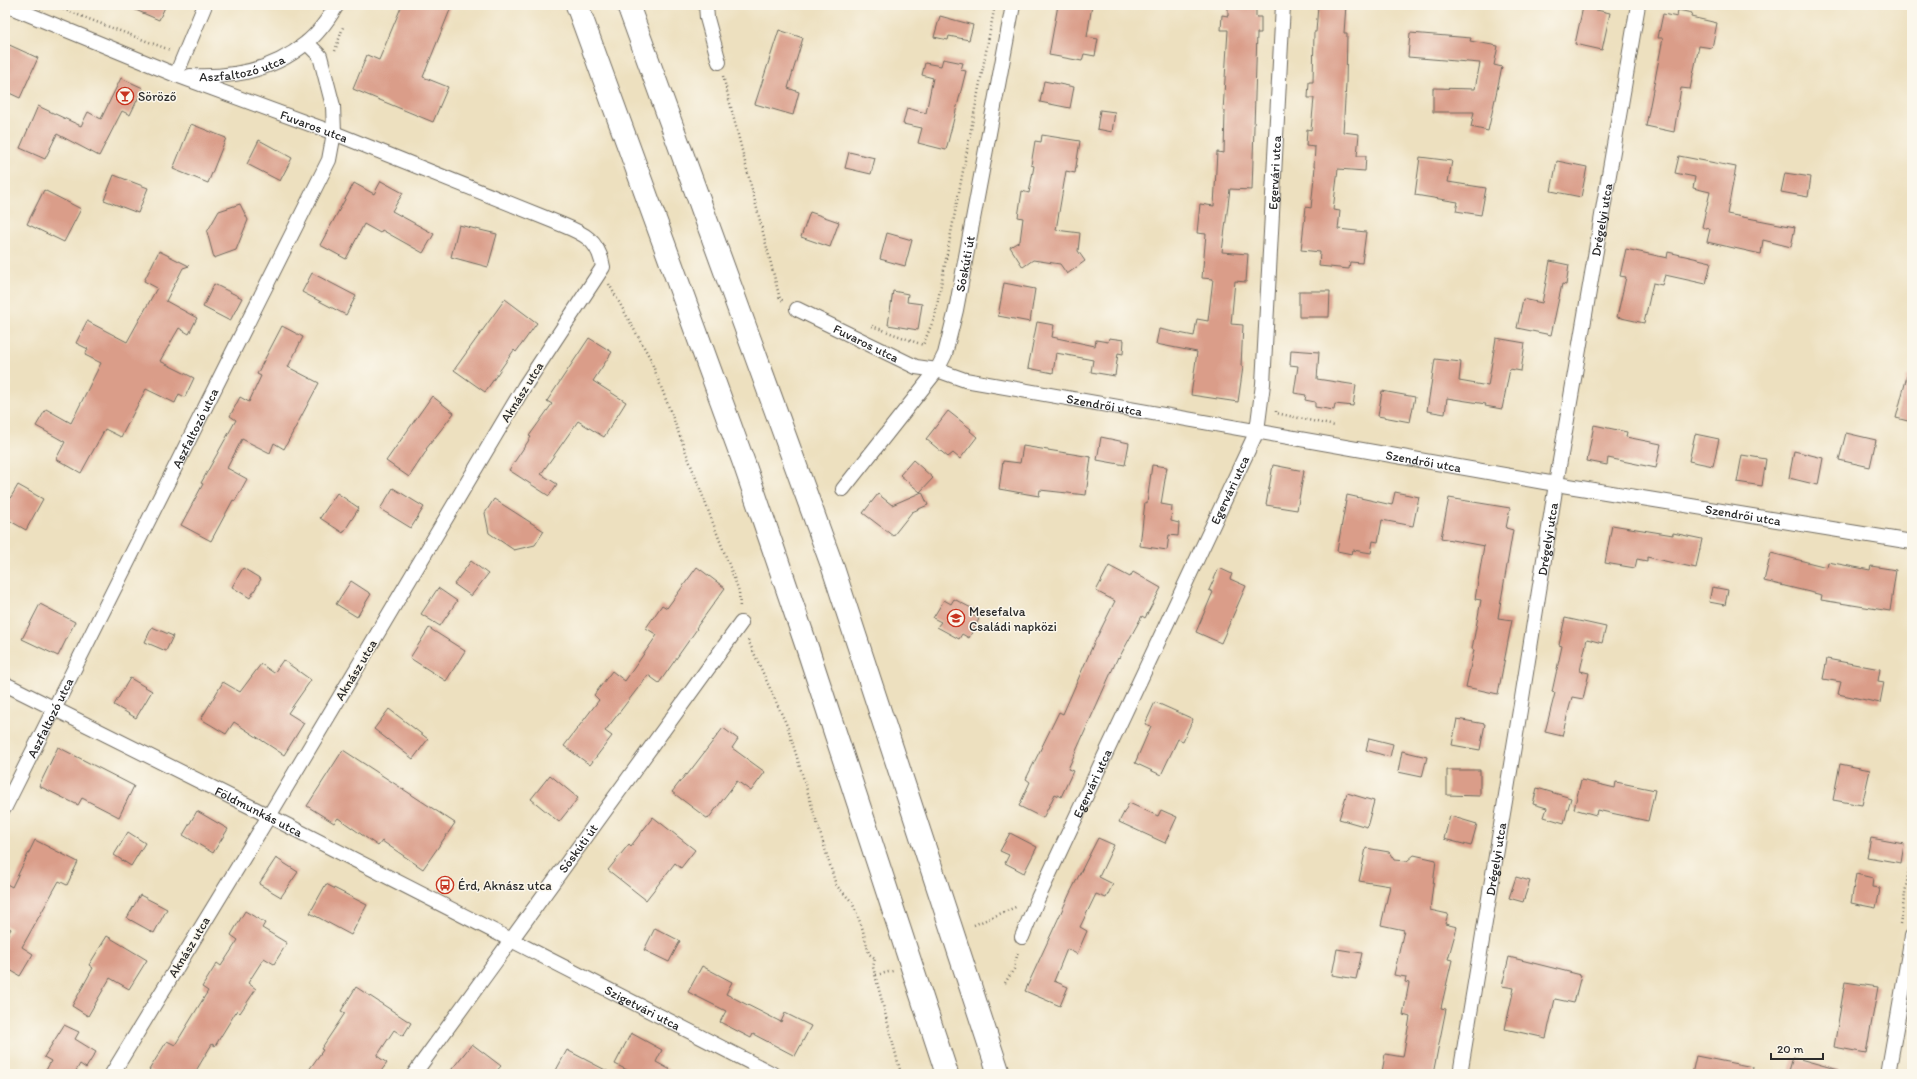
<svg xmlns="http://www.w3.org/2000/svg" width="1917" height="1079" viewBox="0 0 1917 1079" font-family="Itim,sans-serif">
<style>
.building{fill:#da9d89}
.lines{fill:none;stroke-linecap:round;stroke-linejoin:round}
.street-casing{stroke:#6f6a5f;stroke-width:16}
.highway-casing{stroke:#6f6a5f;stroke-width:24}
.path{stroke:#6f6a5f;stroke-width:2.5;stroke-dasharray:1 3;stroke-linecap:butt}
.street{stroke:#fff;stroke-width:14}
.highway{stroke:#fff;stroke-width:22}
.labels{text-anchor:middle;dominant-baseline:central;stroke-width:3;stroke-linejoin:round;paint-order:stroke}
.street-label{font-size:13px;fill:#2b2b2b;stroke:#fbf7ec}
.poi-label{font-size:13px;fill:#2b2b2b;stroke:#fbf7ec;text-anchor:start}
</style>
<rect width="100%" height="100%" fill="#fbf7ec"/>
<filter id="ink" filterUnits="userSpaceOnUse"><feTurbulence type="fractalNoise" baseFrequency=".025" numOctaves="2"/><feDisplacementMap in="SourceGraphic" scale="8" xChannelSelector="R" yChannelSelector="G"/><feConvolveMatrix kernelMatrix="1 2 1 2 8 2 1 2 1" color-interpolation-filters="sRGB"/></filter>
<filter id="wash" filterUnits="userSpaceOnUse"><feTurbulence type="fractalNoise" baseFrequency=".012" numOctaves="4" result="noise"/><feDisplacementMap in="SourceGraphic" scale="16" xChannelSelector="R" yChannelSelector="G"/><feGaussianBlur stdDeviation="0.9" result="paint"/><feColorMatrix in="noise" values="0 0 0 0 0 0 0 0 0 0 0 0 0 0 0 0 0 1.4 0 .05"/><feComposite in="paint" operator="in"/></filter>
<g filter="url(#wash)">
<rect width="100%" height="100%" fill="#ede0bf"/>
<g id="blocks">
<!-- building -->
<path class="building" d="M124,5H166L159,20Z
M402,5H452L423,77L448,87L433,122L353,89L367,55L379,60Z
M1058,5H1092L1087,37L1098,39L1095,56L1084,54L1082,61L1049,55Z
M1228,5L1256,6V17H1261V33H1257L1252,190L1230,189L1222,252L1248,254L1246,282L1235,281L1231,324L1243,325L1241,366L1243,367L1238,402L1191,395L1197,352L1156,344L1159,329L1194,336L1197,319L1208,321L1213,279L1202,278L1206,234L1197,233L1200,204L1214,206L1217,152L1224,153L1225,111H1223L1228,30H1221L1222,15L1228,16Z
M1318,5H1346L1344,33H1347L1346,84L1343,132L1359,134L1357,156H1366L1365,171L1338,169L1333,210L1340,211L1338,229L1366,232L1362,263L1350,262L1349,269L1319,266L1320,252L1301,250L1306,207L1311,208L1315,167H1314L1315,147L1306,146L1307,129L1311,130L1314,98H1308L1309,82H1313L1314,32H1316Z
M1583,7L1610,13L1602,50L1575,44Z
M1678,10L1692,13L1691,17L1717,23L1712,48L1699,46L1690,89L1681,88L1674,132L1646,126L1663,38H1658L1663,14L1677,17Z
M940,16L973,25L969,40L949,36L948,40L934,37Z
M779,30L803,38L788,88L799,92L793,115L755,104Z
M1410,33L1471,38L1470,41L1498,46L1494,65L1502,67L1488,131L1471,127L1474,112H1433V88L1475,89L1480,63L1408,57Z
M5,43L38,58L20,98L5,91Z
M943,59L963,63L961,70L966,71L946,150L918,143L922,128L903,124L907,108L926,113L933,78L922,75L925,63L941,66Z
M121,78L143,88L130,115L122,111L99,156L57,134L45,159L20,148L38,106L81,126L88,112L101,119Z
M1044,81L1074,87L1070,108L1040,102Z
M1100,110L1115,112L1112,132L1097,129Z
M191,124L226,138L208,183L173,169Z
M1042,135L1080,141L1075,173L1066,171L1056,230L1080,233L1078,251L1085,261L1067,274L1060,264L1033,260L1023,267L1010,247L1020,241L1023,218L1018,217L1022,191L1029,193L1034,166L1031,165L1035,141L1041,142Z
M259,140L292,158L280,181L247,164Z
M849,152L875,158L871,174L845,168Z
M1679,156L1736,167L1727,214L1795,227L1791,247L1763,240L1761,254L1707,242L1710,229L1702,227L1710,192L1693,188L1695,177L1675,173Z
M1420,157L1452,161L1448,182L1486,188L1481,215L1456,211L1458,202L1415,195Z
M1557,161L1587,167L1581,197L1551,191Z
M1785,173L1811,177L1808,197L1781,192Z
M114,175L148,188L138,213L104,200Z
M381,181L403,193L392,211L434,234L423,253L382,230L380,233L364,224L346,259L320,245L354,183L374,194Z
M44,190L81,209L64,242L27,224Z
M240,204L248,220L236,250L214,258L207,232L219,211Z
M810,212L839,222L830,247L801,237Z
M459,225L497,234L488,267L451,257Z
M887,233L912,240L905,266L880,259Z
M1626,249L1667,258L1668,252L1711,262L1706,284L1665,275L1662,285L1653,283L1644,323L1617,317L1626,277L1620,276Z
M159,251L189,266L183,268L166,301L197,318L189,334L179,328L160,361L194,378L185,397L179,394L175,403L146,389L121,437L105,429L81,473L56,459L65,442L36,426L46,409L71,423L101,363L85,355L88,349L76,343L87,321L127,342L157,288L144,281Z
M1550,261L1569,265L1566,285L1562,284L1551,335L1517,328L1523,299L1542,303Z
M312,273L356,296L346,315L302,292Z
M1004,283L1035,289L1030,322L998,316Z
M214,284L242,298L230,321L203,307Z
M893,291L908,294L907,302L922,304L918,330L888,325Z
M1299,291H1330L1329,317H1299Z
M505,299L537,323L516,352L514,350L485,392L454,370Z
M1037,322L1054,325L1052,337L1095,346L1096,340L1108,342L1109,338L1124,340L1123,354L1118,353L1115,376L1091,372L1093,360L1056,353L1053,373L1028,368Z
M282,326L303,337L288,367L319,383L284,449L274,443L270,453L242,439L227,468L247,479L235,501L233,500L211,541L181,525L203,484L201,483L236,420L230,416L240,397L249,402L261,376L257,374Z
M589,338L612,352L593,381L626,402L604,437L578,421L541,474L557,484L549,496L509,470L531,437L529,436L552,404L547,401Z
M1496,338L1525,343L1521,371L1510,369L1502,409L1485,406L1486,404L1447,398L1445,414L1427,411L1435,359L1461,362L1459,381L1488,386Z
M1291,350L1319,352L1317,379L1356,385L1353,406L1335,404L1334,410L1315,407V402L1305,400L1306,395L1294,393L1298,366L1290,365Z
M1907,376L1912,377V422L1896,418Z
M1382,391L1415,397L1410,422L1378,416Z
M432,396L454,413L426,449L427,450L409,477L386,461Z
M948,411L971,429L970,431L977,437L960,459L953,453L948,457L926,439Z
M1594,425L1627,432L1626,437L1661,444L1656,468L1608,458L1607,465L1587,461Z
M1846,433L1876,440L1870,467L1839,460Z
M1695,434L1719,439L1713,466L1689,461Z
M1101,437L1129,443L1125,465L1097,460Z
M1023,446L1091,457L1086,495L1040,490L1039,496L999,489L1003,461L1020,463Z
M1794,451L1823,458L1818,485L1789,478Z
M1742,455L1766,459L1762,486L1737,482Z
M913,460L933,478L920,492L900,475Z
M1152,465L1167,467L1161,504L1172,506L1171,521L1179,523L1178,536L1169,535L1167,550L1140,546L1145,502L1147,503Z
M1273,465L1304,471L1297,510L1266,505Z
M18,485L43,499L26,530L5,518V507Z
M393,488L424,507L411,528L380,509Z
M922,492L928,505L912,512L893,536L863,513L878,494L892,505Z
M1395,492L1419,497L1413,526L1382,520L1378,542L1373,541L1371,553L1353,550L1352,554L1337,551L1347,495L1392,505Z
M337,493L359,508L343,533L320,518Z
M1449,498L1510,508L1506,528L1513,530L1498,618L1512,620L1498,694L1466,687L1474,650L1472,649L1481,600L1475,599L1484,546L1441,538Z
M494,499L544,531L535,545L514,550L489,533L485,513Z
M1612,525L1673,535V533L1702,539L1696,568L1647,557V561L1637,559L1635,568L1605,563Z
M1771,553L1827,567L1828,562L1870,570L1871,566L1896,570L1890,611L1821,600L1822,595L1764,581Z
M471,561L488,574L471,596L454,584Z
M1109,566L1130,577L1133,572L1161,588L1145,618L1142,616L1119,658L1118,657L1068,769L1073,771L1061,797L1055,794L1043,818L1019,806L1030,782L1026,779L1059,712L1063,714L1093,645L1115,601L1096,591Z
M697,567L725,588L696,628L697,629L659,683L648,675L605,731L612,736L590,765L564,746L599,700L594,695L612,671L625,681L657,635L646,628L662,605L667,608Z
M243,568L261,579L250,598L232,587Z
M1219,568L1232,574L1230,579L1246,586L1221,643L1196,632L1213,592L1209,590Z
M351,581L371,594L357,617L336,604Z
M1712,587L1728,590L1725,605L1709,602Z
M438,588L457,601L440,626L421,614Z
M954,599L975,610L972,615L979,619L969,638L962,634L959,639L937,627L941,622L933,618L944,600L951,604Z
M40,604L75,622L58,656L22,639Z
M1565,618L1606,627L1602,643L1587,639L1580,671L1589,673L1583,699L1572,697L1562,736L1545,732L1555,693L1552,692L1562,646L1559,645Z
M152,627L173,636L166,651L145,642Z
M429,628L465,651L446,681L410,658Z
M1827,659L1880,669L1878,681L1884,682L1880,703L1838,694L1841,682L1823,679Z
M283,660L311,680L288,713L304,723L284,755L234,722L226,734L201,719L223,682L240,692L261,664L274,673Z
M130,678L152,691L136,718L114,705Z
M1155,702L1193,719L1183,741L1178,739L1161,775L1135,763L1151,726L1145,724Z
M389,709L428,739L413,759L374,729Z
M1457,719L1485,724L1480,750L1452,745Z
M723,728L738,739L732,748L765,772L751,791L737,781L708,819L672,792L686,774L687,775Z
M1369,738L1393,744L1390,757L1366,750Z
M58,747L134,786L119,817L82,798L78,805L39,786Z
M343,750L455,823L423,869L382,841L378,846L338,818L334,823L307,806Z
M1402,751L1427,757L1422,777L1398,772Z
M1840,764L1870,770L1862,805L1833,800Z
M1447,770H1480V796L1447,795Z
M550,775L578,798L559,822L531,799Z
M1581,780L1615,788L1616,782L1655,790L1648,821L1597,810L1596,815L1574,809Z
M1537,788L1571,798L1564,823L1544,817L1547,808L1533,804Z
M1347,793L1374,801L1367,827L1339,819Z
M1129,803L1158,816L1161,810L1177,817L1165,843L1119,822Z
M197,811L228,829L213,853L183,835Z
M1450,816L1477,824L1471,846L1444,839Z
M653,817L695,850L681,868L675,863L646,900L608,870L629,844L631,846Z
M128,832L145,843L131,866L114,855Z
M1010,833L1037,847L1024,873L1005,863L1009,855L1000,851Z
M1098,838L1114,845L1099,877L1113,884L1106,898L1096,894L1080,927L1087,931L1077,954L1067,949L1054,981L1068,987L1060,1006L1025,991L1070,893Z
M1871,838L1904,844L1901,863L1867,857Z
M35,840L78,862L67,885L59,881L22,947L33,954L20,976L5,967V939L11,929L5,925V883L12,887Z
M1366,848L1389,852L1394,860L1407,861L1414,855L1436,860L1430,910L1448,914L1445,924L1457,927L1448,959L1452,960L1441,1008L1446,1009L1433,1074H1382L1385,1054L1403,1057L1410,1017L1403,1015L1409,983L1405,982L1406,977L1394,975L1404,930L1381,925L1390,886L1359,881Z
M276,858L298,872L281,897L259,884Z
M1856,874L1873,878L1872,887L1880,888L1876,908L1851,903Z
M1516,877L1530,881L1523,902L1509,898Z
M326,884L367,905L351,935L310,913Z
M140,895L167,909L154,933L127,918Z
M245,911L265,923L262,928L287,943L274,964L264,958L248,983L256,989L240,1013L237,1010L215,1046L212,1044L194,1074H157L149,1070L167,1041L175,1045L208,991L202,987L217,963L221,966L238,940L231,935Z
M655,928L680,941L669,962L644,950Z
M107,936L147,960L129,989L110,978L88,1016L72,1006L93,968L89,965Z
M1337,949L1362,953L1356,979L1332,975Z
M1509,957L1581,975L1574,1003L1555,999L1546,1038L1505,1029L1514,988L1502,986Z
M702,966L732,982L726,994L781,1022L785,1013L811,1026L795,1056L753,1034L751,1038L720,1022L726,1011L688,992Z
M1845,982L1878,987L1866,1053L1834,1047Z
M356,987L411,1023L403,1036L394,1030L377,1056L387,1063L379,1074H306L323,1050L321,1049L345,1013L341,1011Z
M64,1025L79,1032L75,1039L96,1052L86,1068L80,1064L74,1074H44L51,1061L44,1057Z
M631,1033L662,1050L656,1062L678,1074H635L615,1064Z
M472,1044L501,1066L494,1074H448Z
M567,1050L613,1074H554Z
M1696,1056L1753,1067L1752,1074H1692Z
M1793,1057L1839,1070V1074H1792L1793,1072L1789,1071Z"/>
</g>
</g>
<g filter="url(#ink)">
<use href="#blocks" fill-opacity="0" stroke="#6f6a5f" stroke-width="1"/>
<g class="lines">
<defs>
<g id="street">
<path id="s1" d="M6,5L176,75L334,133L553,221C579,232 598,236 603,267L524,387L269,816L112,1074"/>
<path d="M706,5L707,18L719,62"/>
<path d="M176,75L205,5"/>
<path id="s2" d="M190,76C231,78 274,70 306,43C318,34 329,18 337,5"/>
<path id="s3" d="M797,309L916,367L937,370L965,380L1544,482L1912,542"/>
<path id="s4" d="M843,489L937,370L945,354L956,310L1013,5"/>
<path id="s5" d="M5,684L269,816L773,1074"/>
<path id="s6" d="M5,807L329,160L334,133L333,106L320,56L307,43"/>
<path id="s7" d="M1022,937L1038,898L1257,431L1263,384L1283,5"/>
<path id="s8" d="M414,1074L741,623"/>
<path id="s9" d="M1460,1074L1522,698L1556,484L1638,5"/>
<path d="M1888,1074L1912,936"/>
</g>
<path id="highway" d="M577,5L745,466L809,653L947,1074
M628,5L833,568L999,1074"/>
</defs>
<!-- street casing -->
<use href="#street" class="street-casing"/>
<!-- highway casing -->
<use href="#highway" class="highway-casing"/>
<!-- path -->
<path class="path" d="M52,5L170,50
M335,51L343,27
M723,76L780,299L784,301
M609,284L650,358L739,591L740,608
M872,326L923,345L935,316L995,5
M1276,411V413L1335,426
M748,640L788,728L836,885L852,902L862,927L869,954L875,958L873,967L901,1074
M974,925L1018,906
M1900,925L1912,849
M876,975L893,971
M1005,983L1014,969L1018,951"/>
<!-- street -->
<use href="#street" class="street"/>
<!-- highway -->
<use href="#highway" class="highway"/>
</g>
</g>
<!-- icons -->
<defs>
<symbol id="bar-ring" viewBox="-11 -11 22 22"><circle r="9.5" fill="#fbf7ec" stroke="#c8321e" stroke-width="1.5"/><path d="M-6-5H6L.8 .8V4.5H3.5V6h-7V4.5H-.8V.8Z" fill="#c8321e"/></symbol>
<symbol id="school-ring" viewBox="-11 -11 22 22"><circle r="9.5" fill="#fbf7ec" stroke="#c8321e" stroke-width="1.5"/><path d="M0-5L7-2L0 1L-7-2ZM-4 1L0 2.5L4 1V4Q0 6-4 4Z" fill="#c8321e"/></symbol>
<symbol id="bus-ring" viewBox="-11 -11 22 22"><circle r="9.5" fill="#fbf7ec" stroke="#c8321e" stroke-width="1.5"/><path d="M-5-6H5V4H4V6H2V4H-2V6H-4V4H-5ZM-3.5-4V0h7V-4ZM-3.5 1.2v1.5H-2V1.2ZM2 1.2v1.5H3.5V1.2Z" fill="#c8321e"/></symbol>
</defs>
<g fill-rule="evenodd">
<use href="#bar-ring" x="115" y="86" width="20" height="20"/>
<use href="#school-ring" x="946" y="608" width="20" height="20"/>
<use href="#bus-ring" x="435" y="875" width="20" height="20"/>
</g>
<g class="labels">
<!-- street labels -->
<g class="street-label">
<text stroke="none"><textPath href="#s2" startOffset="53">Aszfaltozó utca</textPath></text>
<text stroke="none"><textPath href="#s1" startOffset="331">Fuvaros utca</textPath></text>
<text stroke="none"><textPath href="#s7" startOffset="817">Egervári utca</textPath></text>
<text stroke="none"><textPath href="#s9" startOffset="866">Drégelyi utca</textPath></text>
<text stroke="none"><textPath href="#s4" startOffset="262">Sóskúti út</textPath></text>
<text stroke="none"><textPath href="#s3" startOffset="77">Fuvaros utca</textPath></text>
<text transform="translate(522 392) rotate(-58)">Aknász utca</text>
<text stroke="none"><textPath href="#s3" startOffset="325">Szendrői utca</textPath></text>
<text stroke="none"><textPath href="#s6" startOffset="424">Aszfaltozó utca</textPath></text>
<text stroke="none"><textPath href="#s3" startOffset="649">Szendrői utca</textPath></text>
<text stroke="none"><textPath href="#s7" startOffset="493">Egervári utca</textPath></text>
<text stroke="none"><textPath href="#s3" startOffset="973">Szendrői utca</textPath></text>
<text stroke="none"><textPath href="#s9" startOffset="542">Drégelyi utca</textPath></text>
<text transform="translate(356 670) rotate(-59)">Aknász utca</text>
<text stroke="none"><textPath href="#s6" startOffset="100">Aszfaltozó utca</textPath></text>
<text stroke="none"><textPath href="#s7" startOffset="169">Egervári utca</textPath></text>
<text stroke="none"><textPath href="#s5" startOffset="284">Földmunkás utca</textPath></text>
<text stroke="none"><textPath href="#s8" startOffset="279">Sóskúti út</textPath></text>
<text stroke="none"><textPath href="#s9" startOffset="218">Drégelyi utca</textPath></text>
<text transform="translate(189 947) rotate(-59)">Aknász utca</text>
<text stroke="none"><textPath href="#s5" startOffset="715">Szigetvári utca</textPath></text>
</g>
<!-- poi labels -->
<g class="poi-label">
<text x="138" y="96">Söröző</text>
<text x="969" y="611">Mesefalva<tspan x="969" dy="15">Családi napközi</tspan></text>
<text x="458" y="885">Érd, Aknász utca</text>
</g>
</g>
<!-- margin -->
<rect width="1917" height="1079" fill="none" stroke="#fbf7ec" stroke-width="20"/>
<!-- scale -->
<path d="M1771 1053v6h52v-6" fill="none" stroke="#2b2b2b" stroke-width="2"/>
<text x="1777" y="1053" font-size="12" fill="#2b2b2b" stroke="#fbf7ec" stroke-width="3" paint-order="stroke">20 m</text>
</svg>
